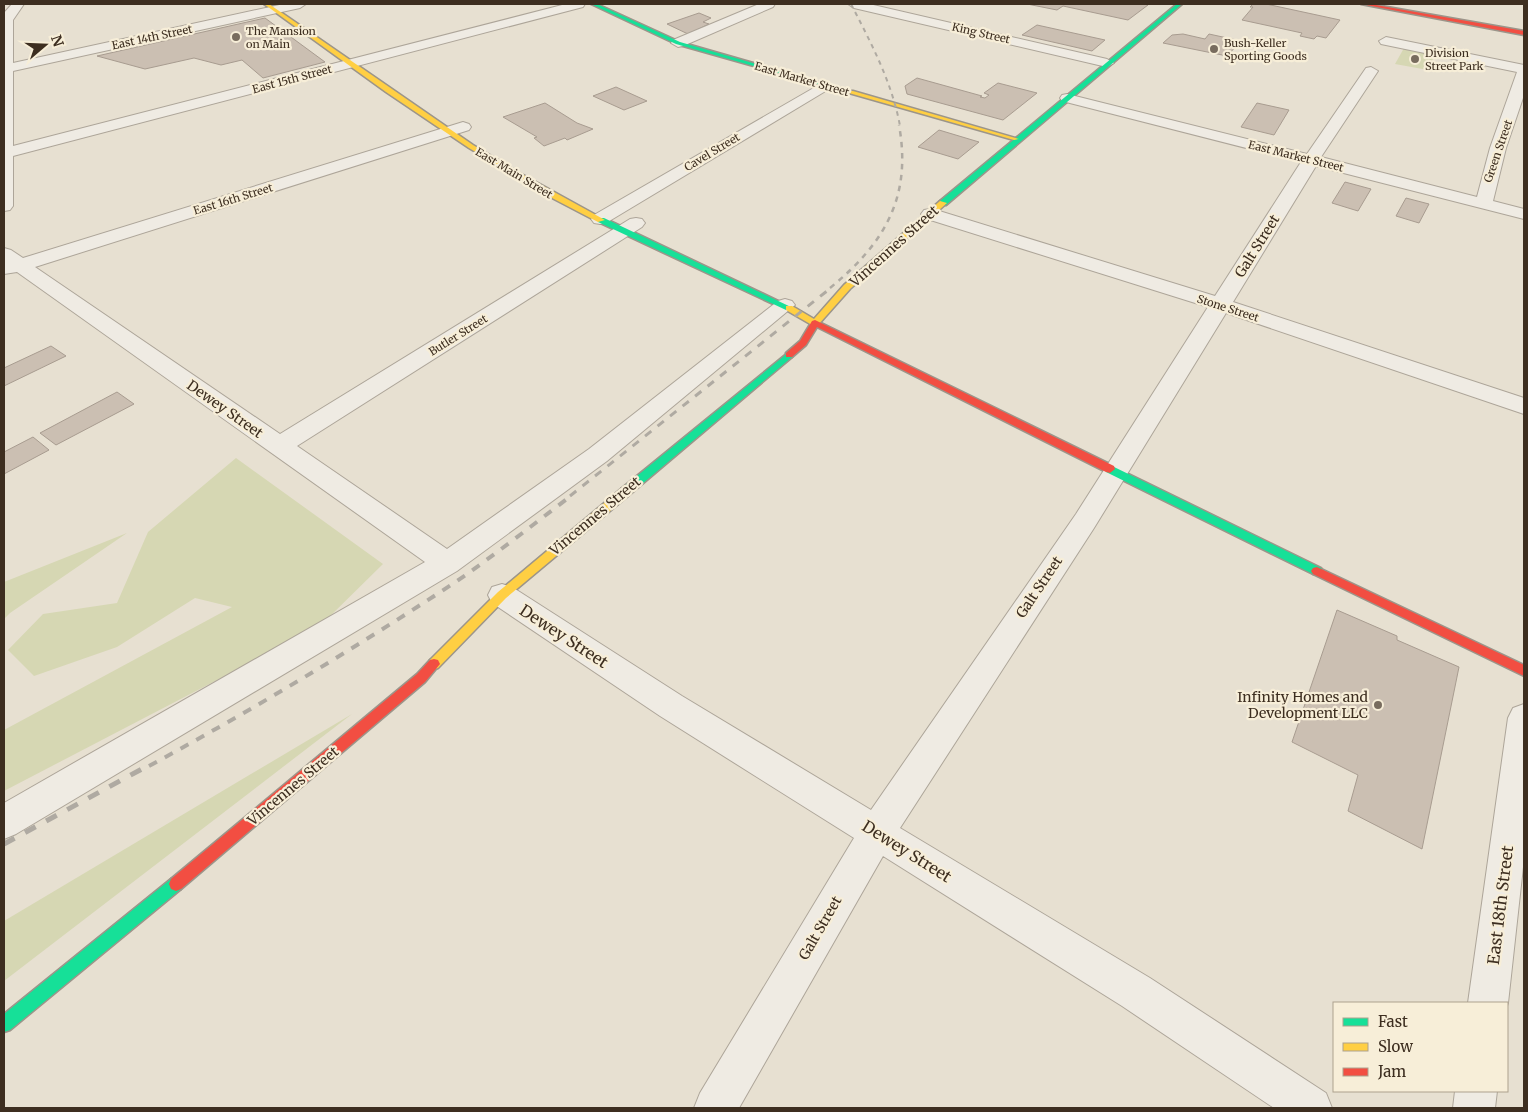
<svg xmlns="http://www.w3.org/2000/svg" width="1528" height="1112" viewBox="0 0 1528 1112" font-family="Merriweather,serif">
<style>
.green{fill:#d6d7b3}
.building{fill:#cbbfb2;stroke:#a89c90}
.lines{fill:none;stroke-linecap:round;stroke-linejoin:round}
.street-casing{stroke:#ada599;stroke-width:2}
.fast-casing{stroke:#9c958a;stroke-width:3}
.slow-casing{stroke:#9c958a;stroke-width:3}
.jam-casing{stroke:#9c958a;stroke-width:3}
.street{fill:#efebe3;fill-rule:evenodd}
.fast{fill:#16e098;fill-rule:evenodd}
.slow{fill:#ffcf43;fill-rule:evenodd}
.jam{fill:#f24e42;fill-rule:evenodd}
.rail-far4{stroke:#afaaa2;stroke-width:2;stroke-dasharray:4.5 4.5;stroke-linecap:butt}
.rail-far3{stroke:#afaaa2;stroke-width:2.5;stroke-dasharray:5.5 5.5;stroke-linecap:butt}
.rail-far2{stroke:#afaaa2;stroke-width:3;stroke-dasharray:8 8;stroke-linecap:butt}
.rail-far1{stroke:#afaaa2;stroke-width:4;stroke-dasharray:9 9;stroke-linecap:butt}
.rail{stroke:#afaaa2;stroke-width:5;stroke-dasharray:12 12;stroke-linecap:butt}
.poi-dot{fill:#786c5e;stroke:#f7eed8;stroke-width:2}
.labels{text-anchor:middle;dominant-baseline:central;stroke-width:4.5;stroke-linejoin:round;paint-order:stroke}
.far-poi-label{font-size:11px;fill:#3d2e20;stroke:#f7eed8;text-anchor:start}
.far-street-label{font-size:11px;fill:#3d2e20;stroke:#f7eed8}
.street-label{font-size:14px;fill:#3d2e20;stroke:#f7eed8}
.poi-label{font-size:14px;fill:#3d2e20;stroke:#f7eed8;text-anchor:end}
.near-street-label{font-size:16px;fill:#3d2e20;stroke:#f7eed8}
</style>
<rect width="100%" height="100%" fill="#e7e0d1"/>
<!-- green -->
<path class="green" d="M1404,48L1435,54L1428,70L1395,64Z
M236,458L383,564L319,627L4,791V730L232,607L195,598L117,647L34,676L8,650L43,614L117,603L148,532Z
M127,533L10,613L4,619V582Z
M352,714L4,981V921Z"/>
<!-- building -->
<path class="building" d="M1027,4H1143L1148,5L1128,20L1063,6L1057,10Z
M1253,4H1266L1340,20L1326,38L1317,36L1314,39L1300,36L1302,33L1242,20L1253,7H1250Z
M699,13L711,18L703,22L709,24L688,34L667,24Z
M265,18L325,62L263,78L242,60L221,65L194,58L145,69L97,56Z
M1037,25L1105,40L1092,51L1022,35Z
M1183,34L1205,39L1209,34L1241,41L1227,56L1163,43L1172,35Z
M917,78L982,96L980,97L985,98L989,95L984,93L998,83L1037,93L1003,120L907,94L905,86Z
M616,87L647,101L624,110L593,96Z
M545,103L577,123L593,129L567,140L565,138L544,146L534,138L537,137L503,117Z
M1257,103L1289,110L1274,135L1241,127Z
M939,130L979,142L958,159L918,147Z
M1345,182L1371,189L1358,211L1332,203Z
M1406,198L1429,204L1419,223L1396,216Z
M51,346L66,356L4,386V368Z
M117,392L134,404L56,445L40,433Z
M33,437L49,450L4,474V452Z
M1337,610L1397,636V640L1459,667L1422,849L1348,811L1358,775L1292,742Z"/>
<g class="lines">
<defs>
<path id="street" d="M12,4H24L13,20V63L284,4H306L300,8L13,71V146L566,4H585L583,7L13,156V206L10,210L4,211V13Z
M759,4H775L773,7L683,46L678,47L671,43L673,40Z
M848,4H869L1107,59L1114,63L1107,67L854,8Z
M1386,37L1524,65V95L1506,148L1493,201L1524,209V219L1316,166L1233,302L1524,398V414L1226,313L1094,528L900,828L1150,978L1326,1093L1332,1108H1274L1122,1006L883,856L739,1108H694L700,1093L854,838L660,716L492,603L488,595L492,587L502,584L512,587L682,696L871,810L1076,514L1208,307L924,218L921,214L924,210L930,209L936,210L1215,296L1301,162L1062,101L1060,98L1062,95L1067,94L1307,154L1366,68L1371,67L1378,71L1321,157L1477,197L1490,148L1517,72L1381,44L1379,41Z
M824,82L829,83L831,86L829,89L606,223L600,224L594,223L591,219L594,215Z
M463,122L469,124L471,127L469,130L35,267L280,434L630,219L636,218L642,219L645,223L642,227L297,446L447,549L589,449L778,301L785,299L792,301L795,305L607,461L457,571L16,834L4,839V803L425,562L17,272L4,274V248L11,250L23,258Z
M1524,704V858L1508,1003L1507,1006V1003H1468L1508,718L1513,708Z
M1455,1091H1497L1495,1108H1453Z"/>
<path id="fast" d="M591,4H597L680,42L854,92L849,93L676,44Z
M1177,4H1182L946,205H940V201Z
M598,218H604L793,308L792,310H786L598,222Z
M789,352L793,355L792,357L629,495H621L620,492L621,489Z
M1110,465L1321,568L1323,571L1321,574H1313L1106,472L1105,469L1106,466Z
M176,877L181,879L183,884L181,889L10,1030L4,1032V1014L171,879Z"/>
<path id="slow" d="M264,4H269L473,145L516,171L605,220L598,222L554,199L469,148L386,92Z
M849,91H853L1019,139L1014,140L849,93Z
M940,201L947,203L850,289L818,325H812L786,310V306H792L814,319L844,285Z
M625,488L630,492L629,495L506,598L438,668L434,669L430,668L428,664L430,660L498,592L621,489Z"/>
<path id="jam" d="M1361,4H1370L1524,31V35Z
M815,320L1114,466L1115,469L1110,473L1106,472L817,327L806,345L792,357H786V353L800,341L812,321Z
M1317,567L1524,665V676L1313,574L1311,571L1313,568Z
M434,659L438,660L440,664L425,682L181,889L176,891L171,889L169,884L171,879L417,674L430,660Z"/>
</defs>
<!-- street casing -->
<use href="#street" class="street-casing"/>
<!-- fast casing -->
<use href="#fast" class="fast-casing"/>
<!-- slow casing -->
<use href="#slow" class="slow-casing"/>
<!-- jam casing -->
<use href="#jam" class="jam-casing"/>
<!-- street -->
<use href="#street" class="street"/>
<!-- fast -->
<use href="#fast" class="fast"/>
<!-- slow -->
<use href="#slow" class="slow"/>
<!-- jam -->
<use href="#jam" class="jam"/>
<!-- rail-far4 -->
<path class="rail-far4" d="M851,4C871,43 892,82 900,126"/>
<!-- rail-far3 -->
<path class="rail-far3" d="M830,288C885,243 912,197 899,125"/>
<!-- rail-far2 -->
<path class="rail-far2" d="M570,496L832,287"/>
<!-- rail-far1 -->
<path class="rail-far1" d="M149,766C254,709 357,647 457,581C496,554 534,524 572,495"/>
<!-- rail -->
<path class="rail" d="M4,844L151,764"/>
</g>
<!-- markers -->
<g class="poi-dot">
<circle cx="236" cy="37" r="5"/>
<circle cx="1214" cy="49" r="5"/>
<circle cx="1415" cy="59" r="5"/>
<circle cx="1378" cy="705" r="5"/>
</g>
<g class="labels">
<!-- far-poi labels -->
<g class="far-poi-label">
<text x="246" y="31">The Mansion<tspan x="246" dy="13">on Main</tspan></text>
<text x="1224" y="43">Bush-Keller<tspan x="1224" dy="13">Sporting Goods</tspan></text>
<text x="1425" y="53">Division<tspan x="1425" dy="13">Street Park</tspan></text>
</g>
<!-- far-street labels -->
<g class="far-street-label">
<text transform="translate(981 33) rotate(13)">King Street</text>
<text transform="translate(152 37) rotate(-12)">East 14th Street</text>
<text transform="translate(292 79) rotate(-15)">East 15th Street</text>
<text transform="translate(802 79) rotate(16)">East Market Street</text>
<text transform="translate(1498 151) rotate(-71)">Green Street</text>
<text transform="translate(712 152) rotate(-31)">Cavel Street</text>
<text transform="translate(1296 156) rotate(14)">East Market Street</text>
<text transform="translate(514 173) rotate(31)">East Main Street</text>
<text transform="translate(233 199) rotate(-17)">East 16th Street</text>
<text transform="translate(1228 308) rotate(18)">Stone Street</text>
<text transform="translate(458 335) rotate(-32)">Butler Street</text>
</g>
<!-- street labels -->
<g class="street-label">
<text transform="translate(894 246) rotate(-42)">Vincennes Street</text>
<text transform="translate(1257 246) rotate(-58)">Galt Street</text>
<text transform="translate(225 409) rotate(35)">Dewey Street</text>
<text transform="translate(595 516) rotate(-40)">Vincennes Street</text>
<text transform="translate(1039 587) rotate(-56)">Galt Street</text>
<text transform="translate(293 786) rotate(-40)">Vincennes Street</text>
<text transform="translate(820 928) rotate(-60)">Galt Street</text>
</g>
<!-- poi labels -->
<g class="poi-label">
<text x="1368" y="697">Infinity Homes and<tspan x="1368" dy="16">Development LLC</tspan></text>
</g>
<!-- near-street labels -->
<g class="near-street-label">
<text transform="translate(564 636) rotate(33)">Dewey Street</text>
<text transform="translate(907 851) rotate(32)">Dewey Street</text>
<text transform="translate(1500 905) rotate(-83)">East 18th Street</text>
</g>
</g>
<!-- border -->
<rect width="1528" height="1112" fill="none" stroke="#3d2e20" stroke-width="10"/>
<!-- legend -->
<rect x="1333" y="1002" width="175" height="90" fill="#f7eed8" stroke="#ada18e"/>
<rect x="1343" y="1018" width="25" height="8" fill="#16e098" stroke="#ada18e"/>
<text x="1378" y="1027" font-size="15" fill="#3d2e20">Fast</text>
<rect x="1343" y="1043" width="25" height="8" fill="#ffcf43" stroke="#ada18e"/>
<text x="1378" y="1052" font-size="15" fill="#3d2e20">Slow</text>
<rect x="1343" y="1068" width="25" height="8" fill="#f24e42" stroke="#ada18e"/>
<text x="1378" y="1077" font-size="15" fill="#3d2e20">Jam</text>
<!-- north arrow -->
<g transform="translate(45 45) rotate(71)" stroke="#f7eed8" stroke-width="4" paint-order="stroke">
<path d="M0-4L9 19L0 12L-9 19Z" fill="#3d2e20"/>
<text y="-8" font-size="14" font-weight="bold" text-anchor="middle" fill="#3d2e20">N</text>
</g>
</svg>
